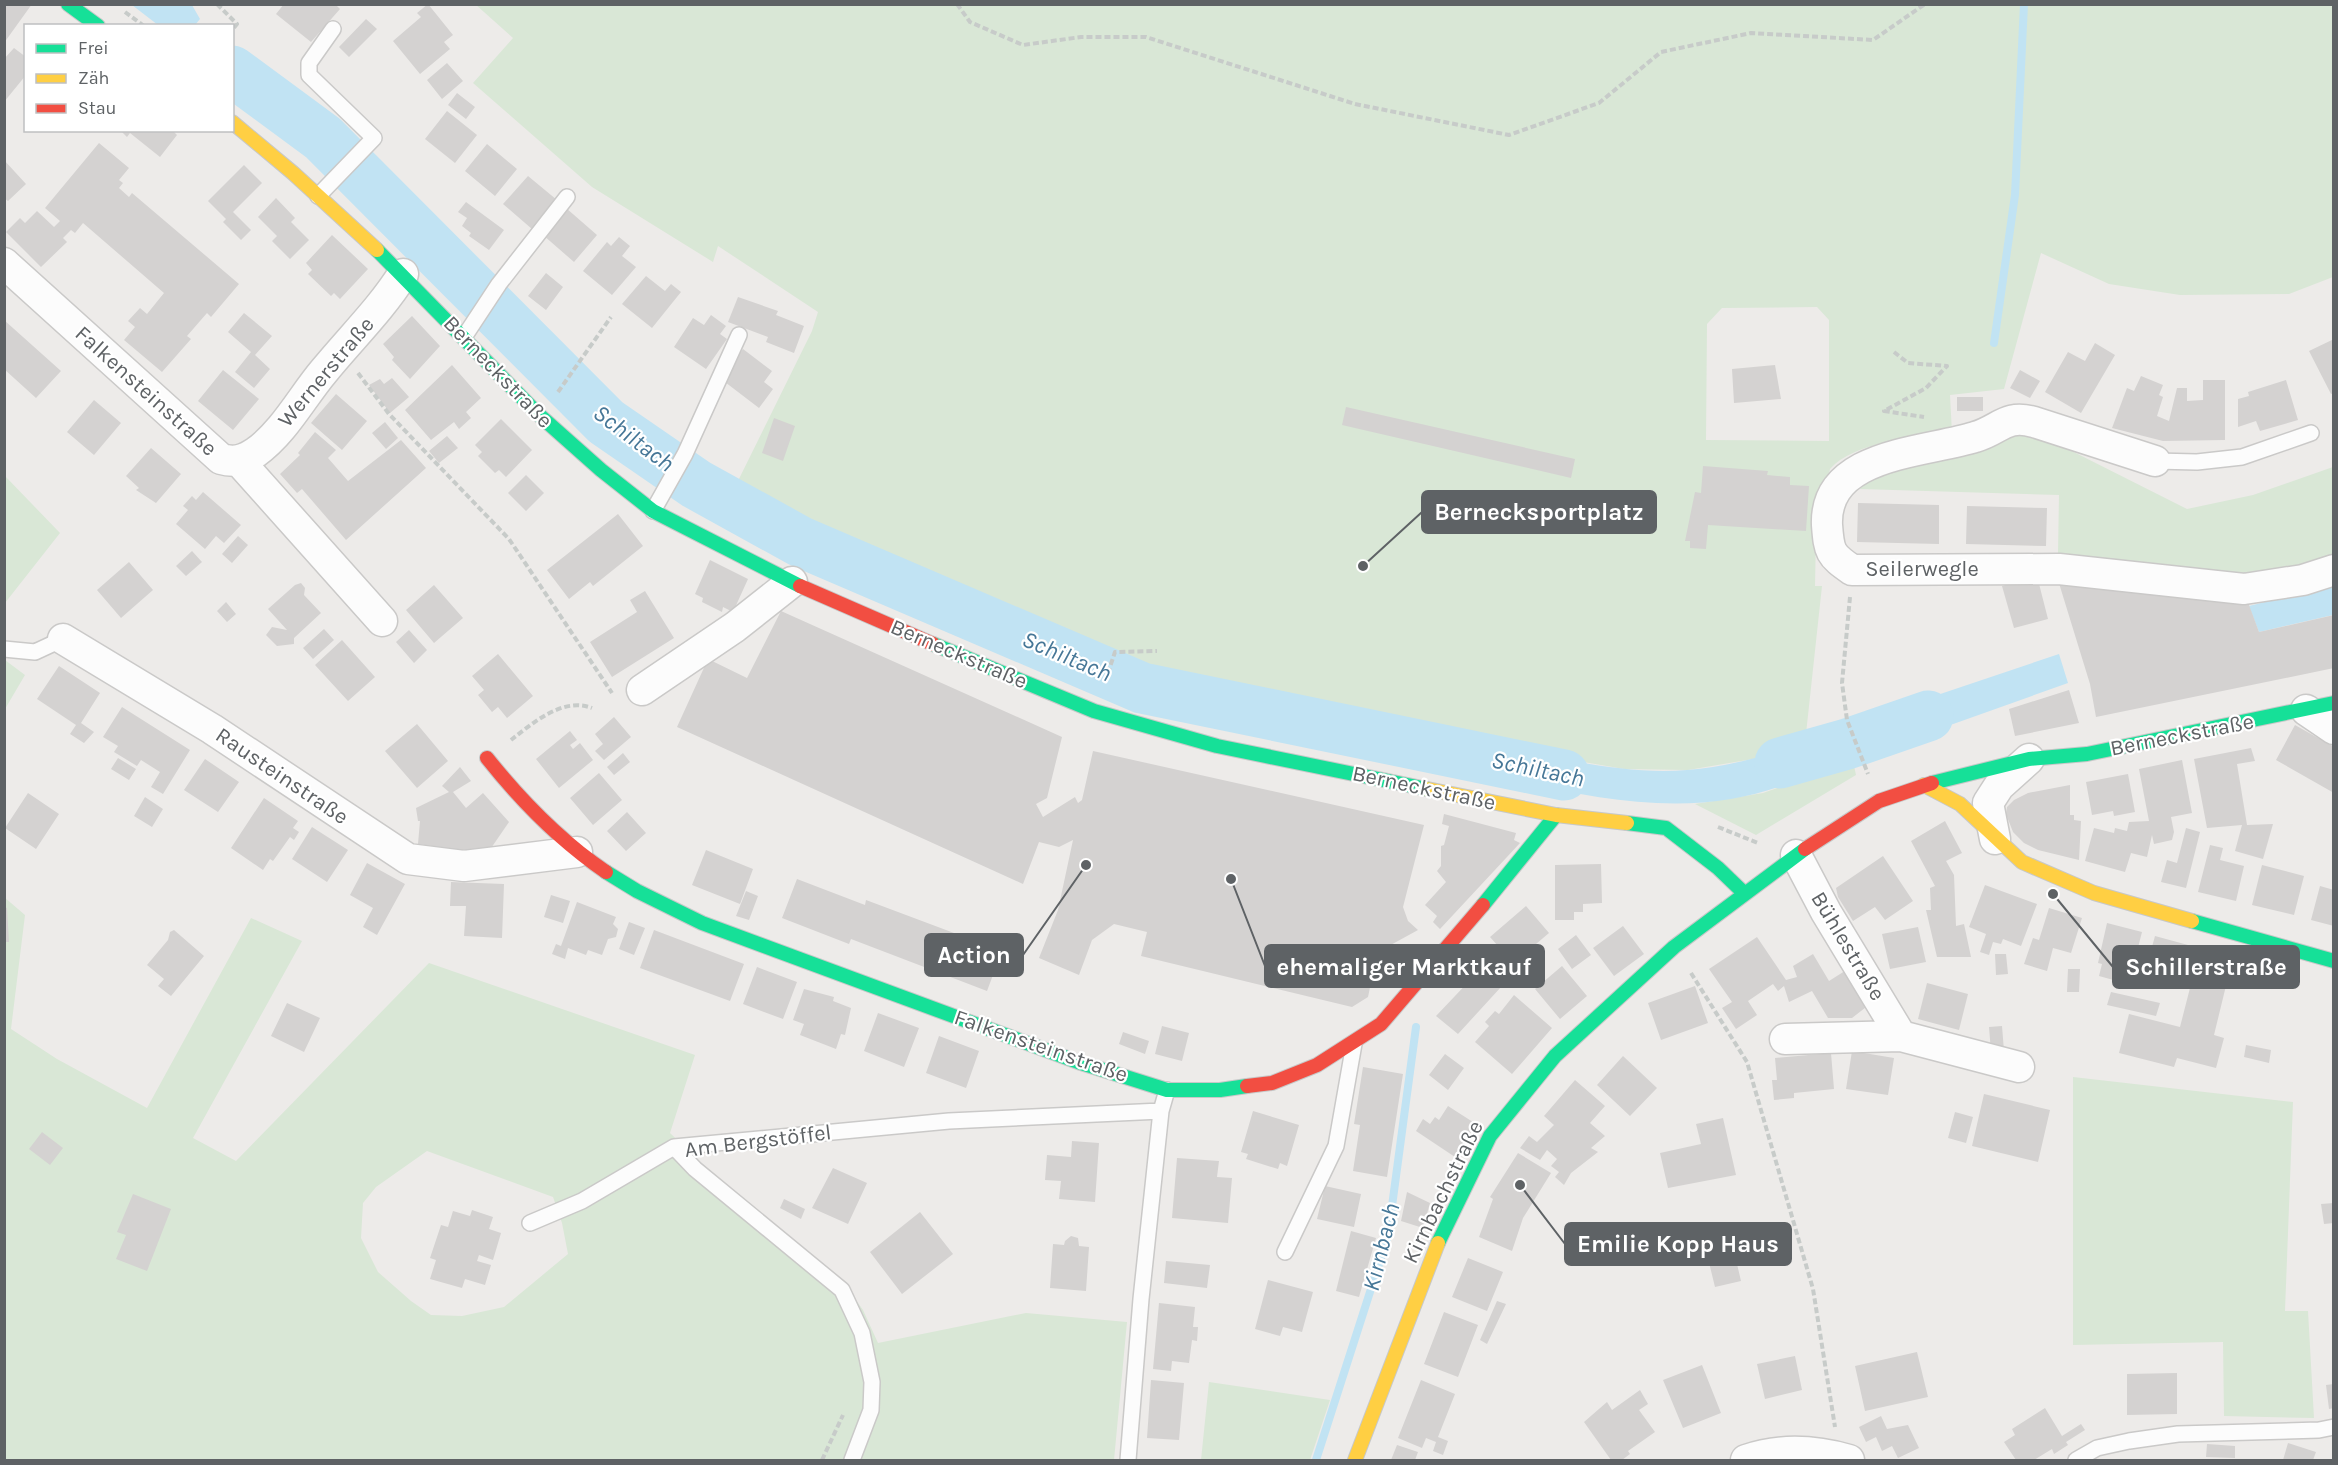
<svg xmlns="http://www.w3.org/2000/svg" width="2338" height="1465" viewBox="0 0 2338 1465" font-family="Karla,sans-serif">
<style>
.green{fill:#d9e7d6;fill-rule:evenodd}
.water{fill:#c1e3f3}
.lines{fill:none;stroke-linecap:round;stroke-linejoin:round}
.stream{stroke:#c1e3f3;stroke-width:8}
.river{stroke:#c1e3f3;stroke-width:51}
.building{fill:#d4d2d1}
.lane-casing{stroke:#cac9c8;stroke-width:18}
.street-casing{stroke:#cac9c8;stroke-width:33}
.fast-casing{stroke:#c7c8c8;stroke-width:16}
.slow-casing{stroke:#c7c8c8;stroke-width:16}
.jam-casing{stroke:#c7c8c8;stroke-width:16}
.path{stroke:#c7cbc9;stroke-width:4;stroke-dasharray:6 3;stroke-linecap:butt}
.lane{stroke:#fcfcfc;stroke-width:15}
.street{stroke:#fcfcfc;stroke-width:30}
.fast{stroke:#16e098;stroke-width:14}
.slow{stroke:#ffcf43;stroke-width:14}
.jam{stroke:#f24e42;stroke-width:14}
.labels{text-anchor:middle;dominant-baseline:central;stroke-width:4.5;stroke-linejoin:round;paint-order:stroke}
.street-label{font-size:22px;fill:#5e6265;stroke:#fff}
.water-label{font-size:24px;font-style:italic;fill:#467797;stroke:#fff}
.leader{fill:none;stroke:#5e6265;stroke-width:2}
.callout-dot{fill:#5e6265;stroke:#fff;stroke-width:2}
.callout{fill:#5e6265;stroke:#5e6265;stroke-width:2}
.callout-label{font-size:24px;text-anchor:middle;font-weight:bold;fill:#fff}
</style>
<rect width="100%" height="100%" fill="#edebe9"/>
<!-- green -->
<path class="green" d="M475,4L2333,5V277L2289,294L2180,295L2109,284L2041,253L2004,389L1950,395L1952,433C1918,436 1853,442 1830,469L1816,535L1815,586H1822L1805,743L1753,759L1688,770L1624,769L1497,747L1163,678L735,487L812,331L818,312L718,246L713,262L592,187L473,83L513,38ZM1817,307L1829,320V441L1706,440L1707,324L1722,308Z
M2015,433L2040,435L2187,509L2253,495L2333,467V562C2313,566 2291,573 2270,574C2199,580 2128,564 2058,553L2059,495L1860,489L1868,479Z
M5,476L60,533L5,603Z
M5,660L25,675L5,709Z
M1853,761L1856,775L1756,835L1695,804L1763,793Z
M4,897L25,915L11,1029L57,1059L147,1108L251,918L302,941L193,1138L236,1161L429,963L695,1055L670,1133L699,1161L846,1286L863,1310L878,1343L1026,1313L1127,1322L1114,1460H5ZM427,1151L553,1197L562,1223L568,1254L504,1307L462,1316L431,1315L411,1301L378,1272L361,1238L363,1203L376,1187Z
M2073,1077L2293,1102L2285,1311H2308L2314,1418L2224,1416L2223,1342L2073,1345Z
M1209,1382L1330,1400L1310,1460H1201Z"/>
<!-- water -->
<path class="water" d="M132,5H192L200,19L195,25H158Z
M2333,585V615L2259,632L2249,606Z
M2059,654L2068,683L1869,754L1857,722Z
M1842,730L1853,761C1813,774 1773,792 1731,799C1651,813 1570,792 1492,777L1497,747C1560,758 1624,775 1687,770C1741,766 1792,747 1842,730Z"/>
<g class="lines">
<!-- stream -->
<path class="stream" d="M1994,343L2015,195L2024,4
M1316,1460L1388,1236L1416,1027"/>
<!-- river -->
<path class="river" d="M232,71L323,138L606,422L696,484L801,542L1142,688L1564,775
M1780,763L1847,744L1928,716"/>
</g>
<!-- building -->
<path class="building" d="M4,4H32L4,43Z
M284,4H335L340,9L311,42L276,14Z
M428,4L453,35L444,42L450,49L420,74L393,41L421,17L417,13Z
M366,19L377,29L349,57L339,47Z
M14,48L26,57V75L4,102V59Z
M447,63L463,81L442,99L427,80Z
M457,93L475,107L466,119L448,105Z
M447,111L477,135L455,163L425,139Z
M120,130H172L177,135L160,157L130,133L127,137Z
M99,143L129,168L119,180L123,183L119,188L129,197L132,193L239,284L211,317L207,313L187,336L191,339L162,372L124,340L135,327L128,321L140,308L147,314L164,293L83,223L75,233L71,230L63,238L67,242L41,267L6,232L20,218L25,223L37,211L54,227L60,221L45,208Z
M487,144L517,169L495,196L465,171Z
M4,160L26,184L8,201L4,198Z
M244,165L262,183L233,212L251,230L241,240L223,222L226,219L208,201Z
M528,176L557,200L532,229L503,204Z
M276,198L295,218L291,222L309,240L290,259L272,241L277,236L258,217Z
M466,202L504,230L489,250L469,236L471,233L462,226L467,218L458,212Z
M566,208L597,235L574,262L543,235Z
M332,235L368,269L340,299L334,293L331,296L308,274L312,270L306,263Z
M619,237L630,246L622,256L636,267L612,295L583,271L607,242L611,246Z
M546,273L563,287L546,310L528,296Z
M646,276L665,291L671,284L681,292L652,328L622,304Z
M738,297L778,311L776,315L804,326L794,353L766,342L768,337L728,322Z
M244,313L272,336L255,355L270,369L254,388L235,372L251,352L228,332Z
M711,315L726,326L720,334L727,339L706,369L674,347L693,318L704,325Z
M412,316L440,346L410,379L392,360L394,357L383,344Z
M4,320L61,371L36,398L4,369Z
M2334,339V393L2331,394L2309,351Z
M2095,343L2115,355L2081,413L2045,392L2068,352L2085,361Z
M743,349L772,371L764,382L773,389L759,408L721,379Z
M452,365L481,398L466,412L471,418L459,429L454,422L431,440L405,410Z
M1775,365L1781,399L1734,403L1732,369Z
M223,370L259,399L233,430L198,401Z
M2020,370L2040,381L2030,398L2010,388Z
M2141,376L2163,385L2159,395L2163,397L2157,416L2169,421L2177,388H2187V401L2203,400V380H2225V440L2163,441L2112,428L2127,388L2134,391Z
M392,378L409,397L390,413L369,385L380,379L384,384Z
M2286,380L2298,420L2260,431L2256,421L2238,427V399L2249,396L2248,392Z
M336,394L367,421L342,450L311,423Z
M1957,397H1983V411H1957Z
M94,400L121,423L94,455L67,432Z
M1346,407L1575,459L1571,478L1342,425Z
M774,418L795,426L783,461L762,453Z
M501,419L532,450L506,477L499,470L495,473L478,456L482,452L475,445Z
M385,422L398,438L386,449L372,433Z
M315,432L336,450L328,458L348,481L401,440L426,468L346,540L302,489L297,493L280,474L300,455L298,453Z
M447,436L458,448L439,463L429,451Z
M151,448L181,474L156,503L136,490L139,488L126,476Z
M1703,466L1768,471L1767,475L1790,477V485L1809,486L1806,531L1708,525L1706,549L1690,548V541H1685L1695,492L1701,493Z
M526,475L544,493L526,511L508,493Z
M203,492L241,525L224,543L216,536L205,549L176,524L188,510L183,506L192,496L196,500Z
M1858,503L1939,505V544L1857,542Z
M1967,506L2047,508L2046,546L1966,544Z
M618,514L643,546L593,586L590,582L569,599L547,570Z
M238,536L248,545L232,563L222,554Z
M192,551L202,562L186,576L176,566Z
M710,560L748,579L733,612L723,607L722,612L702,602L703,598L695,594Z
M129,562L153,590L121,618L97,590Z
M2037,576L2048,619L2014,628L2002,586Z
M2058,580L2245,594L2259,632L2334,615V668L2096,717L2090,684Z
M301,583L305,588L304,595L321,613L294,638V644L277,646L266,635L272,627L287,630L268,609L295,585Z
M434,585L463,618L434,643L406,610Z
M645,591L674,638L612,677L590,642L637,612L630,600Z
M226,602L236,614L227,622L217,611Z
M781,611L1062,737L1047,798L1036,804L1043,817L1075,797L1078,803L1082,800L1093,751L1424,825L1403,907L1408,921L1418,930L1387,947L1383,973H1373L1368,997L1352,1007L1141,956L1147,932L1114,924L1092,940L1079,975L1039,958L1058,910L1073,840L1059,847L1039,842L1023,884L677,727L708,659L747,678Z
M324,629L334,640L313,659L303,648Z
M409,630L427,650L414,663L396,642Z
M342,640L375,677L348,701L315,665Z
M498,654L533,696L507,718L498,707L492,712L478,695L484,690L472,676Z
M59,666L100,693L81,723L94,732L84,743L70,734L76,725L37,699Z
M2069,690L2079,723L2015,736L2009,709Z
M122,707L190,750L163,794L151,787L160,772L141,760L137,766L114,752L118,746L103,737Z
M614,717L631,737L604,760L595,751L603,744L595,734Z
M417,724L448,761L417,788L385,751Z
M2295,725L2334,747V793L2276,760Z
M570,731L577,740L570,745L573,749L580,743L593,760L559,788L536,759Z
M2251,748L2255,761L2237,764L2247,825L2273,824L2263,859L2235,851L2242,825L2207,828L2194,759Z
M623,753L630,762L614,775L607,767Z
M118,758L136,769L129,780L111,769Z
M205,759L239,782L218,812L184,790Z
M2182,760L2192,813L2171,817L2174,832L2172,840L2154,844L2152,835L2147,857L2131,853L2125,872L2085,861L2094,828L2114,833L2115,828L2127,831L2129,822L2149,821L2139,769Z
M460,767L471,781L453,792L466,808L483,793L509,822L487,854L418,844L420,821H418L416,808L449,792L442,786Z
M599,773L622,800L593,825L570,798Z
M2128,774L2135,812L2114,816L2113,811L2092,815L2086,782Z
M2070,785V815H2074V820L2081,821L2079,860L2038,850L2024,843L2013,832L2006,814L2007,807L2014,800L2028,793Z
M28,793L59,814L36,849L5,828Z
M145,797L163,809L152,827L134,816Z
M264,798L298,821L293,828L299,832L294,840L290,837L273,861L270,859L263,870L231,848Z
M627,812L646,833L626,851L607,831Z
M1444,814L1516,833L1514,840L1520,843L1440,929L1433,922L1437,916L1425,905L1446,882L1437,871L1441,866V846L1444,845L1449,826L1442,824Z
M1945,821L1962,853L1946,861L1954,875L1956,926L1964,924L1971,957H1937L1926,910H1931L1930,888L1935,886L1911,841Z
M312,827L348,850L327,882L292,859Z
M2186,828L2200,832L2186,888L2161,882L2167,860L2177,863Z
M2210,845L2223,848L2220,860L2244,866L2236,901L2198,892Z
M706,850L753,869L740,904L692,885Z
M1883,856L1913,901L1885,920L1875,907L1853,921L1838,897L1836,888Z
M367,863L405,884L377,935L363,927L373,908L350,895Z
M1601,864L1602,903L1583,904V912H1574V920H1555V865Z
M2262,865L2304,876L2294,915L2252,905Z
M797,879L865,905L866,900L1002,951L987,991L851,939L849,944L782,918Z
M451,882L504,884L502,938L464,936L466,906H450Z
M1985,885L2037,904L2021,946L2003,939L2001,944L1993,942L1989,955L1980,952L1986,934L1969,927Z
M2320,886L2334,890V926L2311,920Z
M746,891L758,896L749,920L736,916Z
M551,895L570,901L563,923L544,917Z
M577,902L616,917L613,924L618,929L616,937L608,939L602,955L588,950L586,955L568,948L565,959L552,954L556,944L561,946Z
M1526,906L1549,933L1536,944L1540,949L1532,956L1528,952L1514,964L1490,937Z
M4,907L7,908L9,942H4Z
M2049,908L2082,918L2071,953L2053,948L2047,971L2024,964L2033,938L2039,940Z
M629,922L645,928L634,955L619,949Z
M2107,923L2142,932L2132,971L2120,968L2117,981L2099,976L2102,964L2098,963Z
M1623,926L1644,954L1614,976L1593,948Z
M1918,927L1926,962L1890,969L1882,934Z
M174,930L204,956L171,996L158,986L164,979L147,965L168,940L170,932Z
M654,930L744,964L730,1001L640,968Z
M1576,935L1591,955L1572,969L1558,949Z
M2155,936L2188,945L2178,981L2145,972Z
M1757,937L1786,980L1797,977L1793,966L1813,954L1829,981L1848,969L1870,1004L1852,1018H1828L1812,991L1789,1002L1784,986L1778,991L1773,984L1748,1001L1757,1015L1736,1029L1722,1008L1732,1002L1709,969Z
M2200,949L2233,957L2214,1035L2224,1038L2216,1068L2177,1058L2174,1067L2119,1053L2129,1014L2180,1027Z
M1995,954H2006L2008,974L1996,975Z
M1492,957L1512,975L1458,1034L1436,1016Z
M1562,966L1587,996L1560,1019L1535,989Z
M757,967L797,982L783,1019L743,1004Z
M2068,969H2080L2079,992H2067Z
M1927,983L1968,994L1959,1030L1918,1019Z
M1695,986L1708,1023L1661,1040L1648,1003Z
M804,989L834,997L833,1001L851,1008L845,1035L841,1034L836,1049L800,1035L804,1024L793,1020Z
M2111,992L2160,1003L2156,1016L2107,1005Z
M1514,995L1552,1028L1512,1074L1475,1042L1489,1026L1485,1022L1495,1011L1499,1014Z
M287,1003L320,1018L304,1052L271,1036Z
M878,1013L919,1028L904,1067L864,1051Z
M1162,1026L1189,1033L1182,1061L1155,1054Z
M2002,1026L2004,1051L1991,1052L1989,1027Z
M1123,1032L1149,1041L1145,1054L1119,1044Z
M939,1036L979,1051L966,1088L926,1073Z
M2246,1045L2271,1050L2269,1063L2244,1057Z
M1852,1051L1894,1058L1888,1095L1846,1089Z
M1831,1053L1834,1089L1794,1093V1098L1774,1100L1772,1080H1777L1775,1058Z
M1445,1054L1464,1068L1448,1090L1429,1075Z
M1623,1056L1657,1088L1630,1116L1597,1085Z
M1363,1067L1403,1074L1387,1177L1353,1171L1360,1125L1354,1124Z
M1575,1080L1605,1106L1590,1123L1605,1136L1591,1148L1598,1152L1571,1173L1564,1185L1555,1177L1559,1172L1551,1166L1557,1159L1547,1150L1540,1160L1520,1148L1529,1136L1537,1142L1554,1125L1544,1116Z
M1984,1094L2050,1110L2038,1162L1972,1146Z
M1448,1106L1476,1124L1455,1157L1416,1131L1423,1119L1430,1124L1435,1117L1439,1120Z
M1253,1111L1299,1125L1287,1166L1280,1163L1278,1169L1246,1159L1248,1154L1241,1152Z
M1955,1112L1973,1117L1966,1143L1948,1138Z
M1723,1118L1736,1175L1668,1188L1660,1153L1701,1144L1696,1124Z
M42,1132L63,1148L50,1165L29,1149Z
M1072,1141L1099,1143L1095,1202L1059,1199L1061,1181L1045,1180L1047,1155L1071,1157Z
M1518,1153L1551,1173L1523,1218L1512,1251L1479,1237L1493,1199L1490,1197Z
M1177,1158L1219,1161L1217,1177L1232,1178L1228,1223L1172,1218Z
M833,1168L867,1183L848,1224L812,1208Z
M1325,1186L1361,1194L1354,1227L1317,1219Z
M1407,1192L1430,1203L1423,1228L1401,1221Z
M133,1194L171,1209L147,1271L116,1259L126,1235L117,1232Z
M784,1199L805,1209L801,1219L780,1208Z
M2334,1203V1223L2324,1224L2321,1204Z
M472,1210L493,1217L489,1229L501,1233L493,1260L479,1255L477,1261L491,1265L485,1285L465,1279L462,1288L430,1279L436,1260L430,1258L441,1225L448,1227L453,1211L470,1216Z
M920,1212L953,1254L902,1294L870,1252Z
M1762,1223L1769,1256L1737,1264L1741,1281L1715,1287L1702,1234L1738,1225V1229Z
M1351,1231L1376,1238L1359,1297L1336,1291Z
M1071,1236L1078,1238L1079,1246L1089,1247L1086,1291L1050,1288L1053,1244L1064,1245L1065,1241Z
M1468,1258L1503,1272L1487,1311L1452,1297Z
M1166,1261L1210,1265L1207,1288L1164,1283Z
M1268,1280L1313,1292L1302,1332L1283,1327L1280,1336L1255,1329Z
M1497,1301L1506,1304L1487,1344L1480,1340Z
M1159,1303L1195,1307L1193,1327H1198L1197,1341L1192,1340L1189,1363L1172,1361L1171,1371L1153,1369Z
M1444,1312L1478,1325L1458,1377L1424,1364Z
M1917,1352L1928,1397L1865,1411L1855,1366Z
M1795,1356L1802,1390L1765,1399L1757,1364Z
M1702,1365L1721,1413L1683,1428L1663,1380Z
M2177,1373V1414L2127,1415V1374Z
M1151,1380L1184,1383L1179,1440L1147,1438Z
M1421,1380L1455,1394L1438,1437L1448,1441L1443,1455L1433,1451L1436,1442L1426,1438L1422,1448L1398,1438Z
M2334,1384V1408L2329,1409L2326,1385Z
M1640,1390L1648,1404L1639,1410L1655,1432L1628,1451L1630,1454L1622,1460H1611L1584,1422L1607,1402L1612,1410Z
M2045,1408L2062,1436L2081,1424L2085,1430L2066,1442L2068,1445L2054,1454L2052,1449L2034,1460H2016L2004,1442L2015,1435L2012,1429Z
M1881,1416L1887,1429L1908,1425L1919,1448L1898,1458L1892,1446L1882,1451L1876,1437L1866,1442L1859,1427Z
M2288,1443L2316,1452L2313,1460H2283Z
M2207,1444L2235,1446V1458L2206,1457Z
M1397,1445L1418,1452L1415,1460H1391Z"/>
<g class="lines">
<defs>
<path id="lane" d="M318,196L374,138L309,75V63L333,29
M464,337L499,284L567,197
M2155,461L2197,462L2242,457L2311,433
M653,511L685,454L739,335
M4,649L35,652L63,639
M530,1223L582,1201L674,1147
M1285,1252L1336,1146L1354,1044
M852,1460L871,1410L872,1382L862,1333L842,1290L695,1169L674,1147L949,1121L1161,1111L1167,1090
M1128,1460L1141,1299L1161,1111
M2076,1460L2097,1448L2129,1441L2178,1434L2319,1430L2334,1427"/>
<path id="street" d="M4,263L221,459C235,463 244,460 256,452C284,432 302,397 324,371C351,338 381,309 403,274
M239,461L382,621
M2155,461L2034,422C2005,414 2000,430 1975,437C1924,453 1824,453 1827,525C1829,552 1830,555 1852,570L2059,569L2244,589L2303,580L2334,570
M63,639L212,729L408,859L464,866L577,852
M642,690L735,627L792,582
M2306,710L2334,729
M1995,839L1988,803L1999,786L2029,759
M1796,855L1826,912L1901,1036
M1785,1039L1901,1036L2019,1067
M1746,1460C1780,1448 1814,1450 1849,1460"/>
<path id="fast" d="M68,4L98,26
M377,250L538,414L601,470L653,511L800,586
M933,644L1094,711L1217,746L1427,789
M1932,783L2029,759L2087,754L2334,703
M1627,823L1666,828L1718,868L1745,894
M606,872L637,891L702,923L1078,1062L1167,1090H1220L1247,1086
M1483,905L1556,815
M2192,921L2334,961
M1438,1243L1490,1136L1555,1056L1674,947L1805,849"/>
<path id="slow" d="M232,122L293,173L377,250
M1924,785L1960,804L2022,862L2094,893L2192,921
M1427,789L1556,815L1627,823
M1355,1460L1438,1243"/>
<path id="jam" d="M800,586L933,644
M487,758C522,802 559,840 606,872
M1805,849L1879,801L1932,783
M1247,1086L1272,1083L1317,1065L1381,1024L1483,905"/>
</defs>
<!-- lane casing -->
<use href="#lane" class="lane-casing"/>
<!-- street casing -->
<use href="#street" class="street-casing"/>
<!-- fast casing -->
<use href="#fast" class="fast-casing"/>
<!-- slow casing -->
<use href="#slow" class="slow-casing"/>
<!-- jam casing -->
<use href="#jam" class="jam-casing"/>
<!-- path -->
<path class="path" d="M217,4L237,24L232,30
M957,4L970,22L1023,45L1081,37H1146L1355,104L1509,135L1599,103L1661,52L1751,33L1873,40L1925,4
M125,12L144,26
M1894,352L1908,363L1947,366L1926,388L1884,411L1924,417
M358,373L389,414L509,539L612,693
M558,392L611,317
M1850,597L1842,683L1847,720L1868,774
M1105,682L1115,652L1157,651
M511,740C534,722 563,697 592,708
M1718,827L1758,843
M1691,973L1747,1062L1813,1289L1835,1427
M822,1460L843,1415"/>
<!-- lane -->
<use href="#lane" class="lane"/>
<!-- street -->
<use href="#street" class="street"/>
<!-- fast -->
<use href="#fast" class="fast"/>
<!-- slow -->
<use href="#slow" class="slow"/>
<!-- jam -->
<use href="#jam" class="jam"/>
</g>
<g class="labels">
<!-- street labels -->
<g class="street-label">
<text transform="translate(326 372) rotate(-50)">Wernerstraße</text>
<text transform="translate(498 372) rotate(46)">Berneckstraße</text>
<text transform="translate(146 391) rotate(42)">Falkensteinstraße</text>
<text x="1922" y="569">Seilerwegle</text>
<text transform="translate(959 654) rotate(23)">Berneckstraße</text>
<text transform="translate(2182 735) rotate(-11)">Berneckstraße</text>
<text transform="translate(282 776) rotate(34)">Rausteinstraße</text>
<text transform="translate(1424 788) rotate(12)">Berneckstraße</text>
<text transform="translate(1848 946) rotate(59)">Bühlestraße</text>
<text transform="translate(1041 1046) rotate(19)">Falkensteinstraße</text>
<text transform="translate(758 1141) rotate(-7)">Am Bergstöffel</text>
<text transform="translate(1443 1192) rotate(-64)">Kirnbachstraße</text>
</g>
<!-- water labels -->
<g class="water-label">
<text transform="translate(634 438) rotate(37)">Schiltach</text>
<text transform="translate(1067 656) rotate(23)">Schiltach</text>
<text transform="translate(1538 769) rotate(12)">Schiltach</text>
<text transform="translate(1381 1247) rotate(-76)">Kirnbach</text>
</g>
</g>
<!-- callouts -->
<path class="leader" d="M1363 566L1422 512M1086 865L1023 955M1231 879L1265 966M2053 894L2113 967M1520 1185L1565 1244"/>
<g class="callout-dot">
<circle cx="1363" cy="566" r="6"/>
<circle cx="1086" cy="865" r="6"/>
<circle cx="1231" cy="879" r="6"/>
<circle cx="2053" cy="894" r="6"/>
<circle cx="1520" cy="1185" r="6"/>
</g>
<g class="callout">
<rect x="1422" y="491" width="234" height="42" rx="6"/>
<rect x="925" y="934" width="98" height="42" rx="6"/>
<rect x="1265" y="945" width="279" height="42" rx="6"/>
<rect x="2113" y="946" width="186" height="42" rx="6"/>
<rect x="1565" y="1223" width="226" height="42" rx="6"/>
</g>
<g class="callout-label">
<text x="1539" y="520">Bernecksportplatz</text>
<text x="974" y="963">Action</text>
<text x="1404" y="975">ehemaliger Marktkauf</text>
<text x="2206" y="975">Schillerstraße</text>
<text x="1678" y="1252">Emilie Kopp Haus</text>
</g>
<!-- border -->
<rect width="2338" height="1465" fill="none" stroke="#5e6265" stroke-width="12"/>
<!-- legend -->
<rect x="24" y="24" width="210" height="108" fill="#ffffff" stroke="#bfc0c1" stroke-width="1.5"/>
<rect x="36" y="44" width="30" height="9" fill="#16e098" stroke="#bfc0c1" stroke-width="1.5"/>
<text x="78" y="54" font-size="18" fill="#5e6265">Frei</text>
<rect x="36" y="74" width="30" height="9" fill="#ffcf43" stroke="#bfc0c1" stroke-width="1.5"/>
<text x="78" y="84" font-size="18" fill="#5e6265">Zäh</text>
<rect x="36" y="104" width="30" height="9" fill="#f24e42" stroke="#bfc0c1" stroke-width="1.5"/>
<text x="78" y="114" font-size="18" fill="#5e6265">Stau</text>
</svg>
